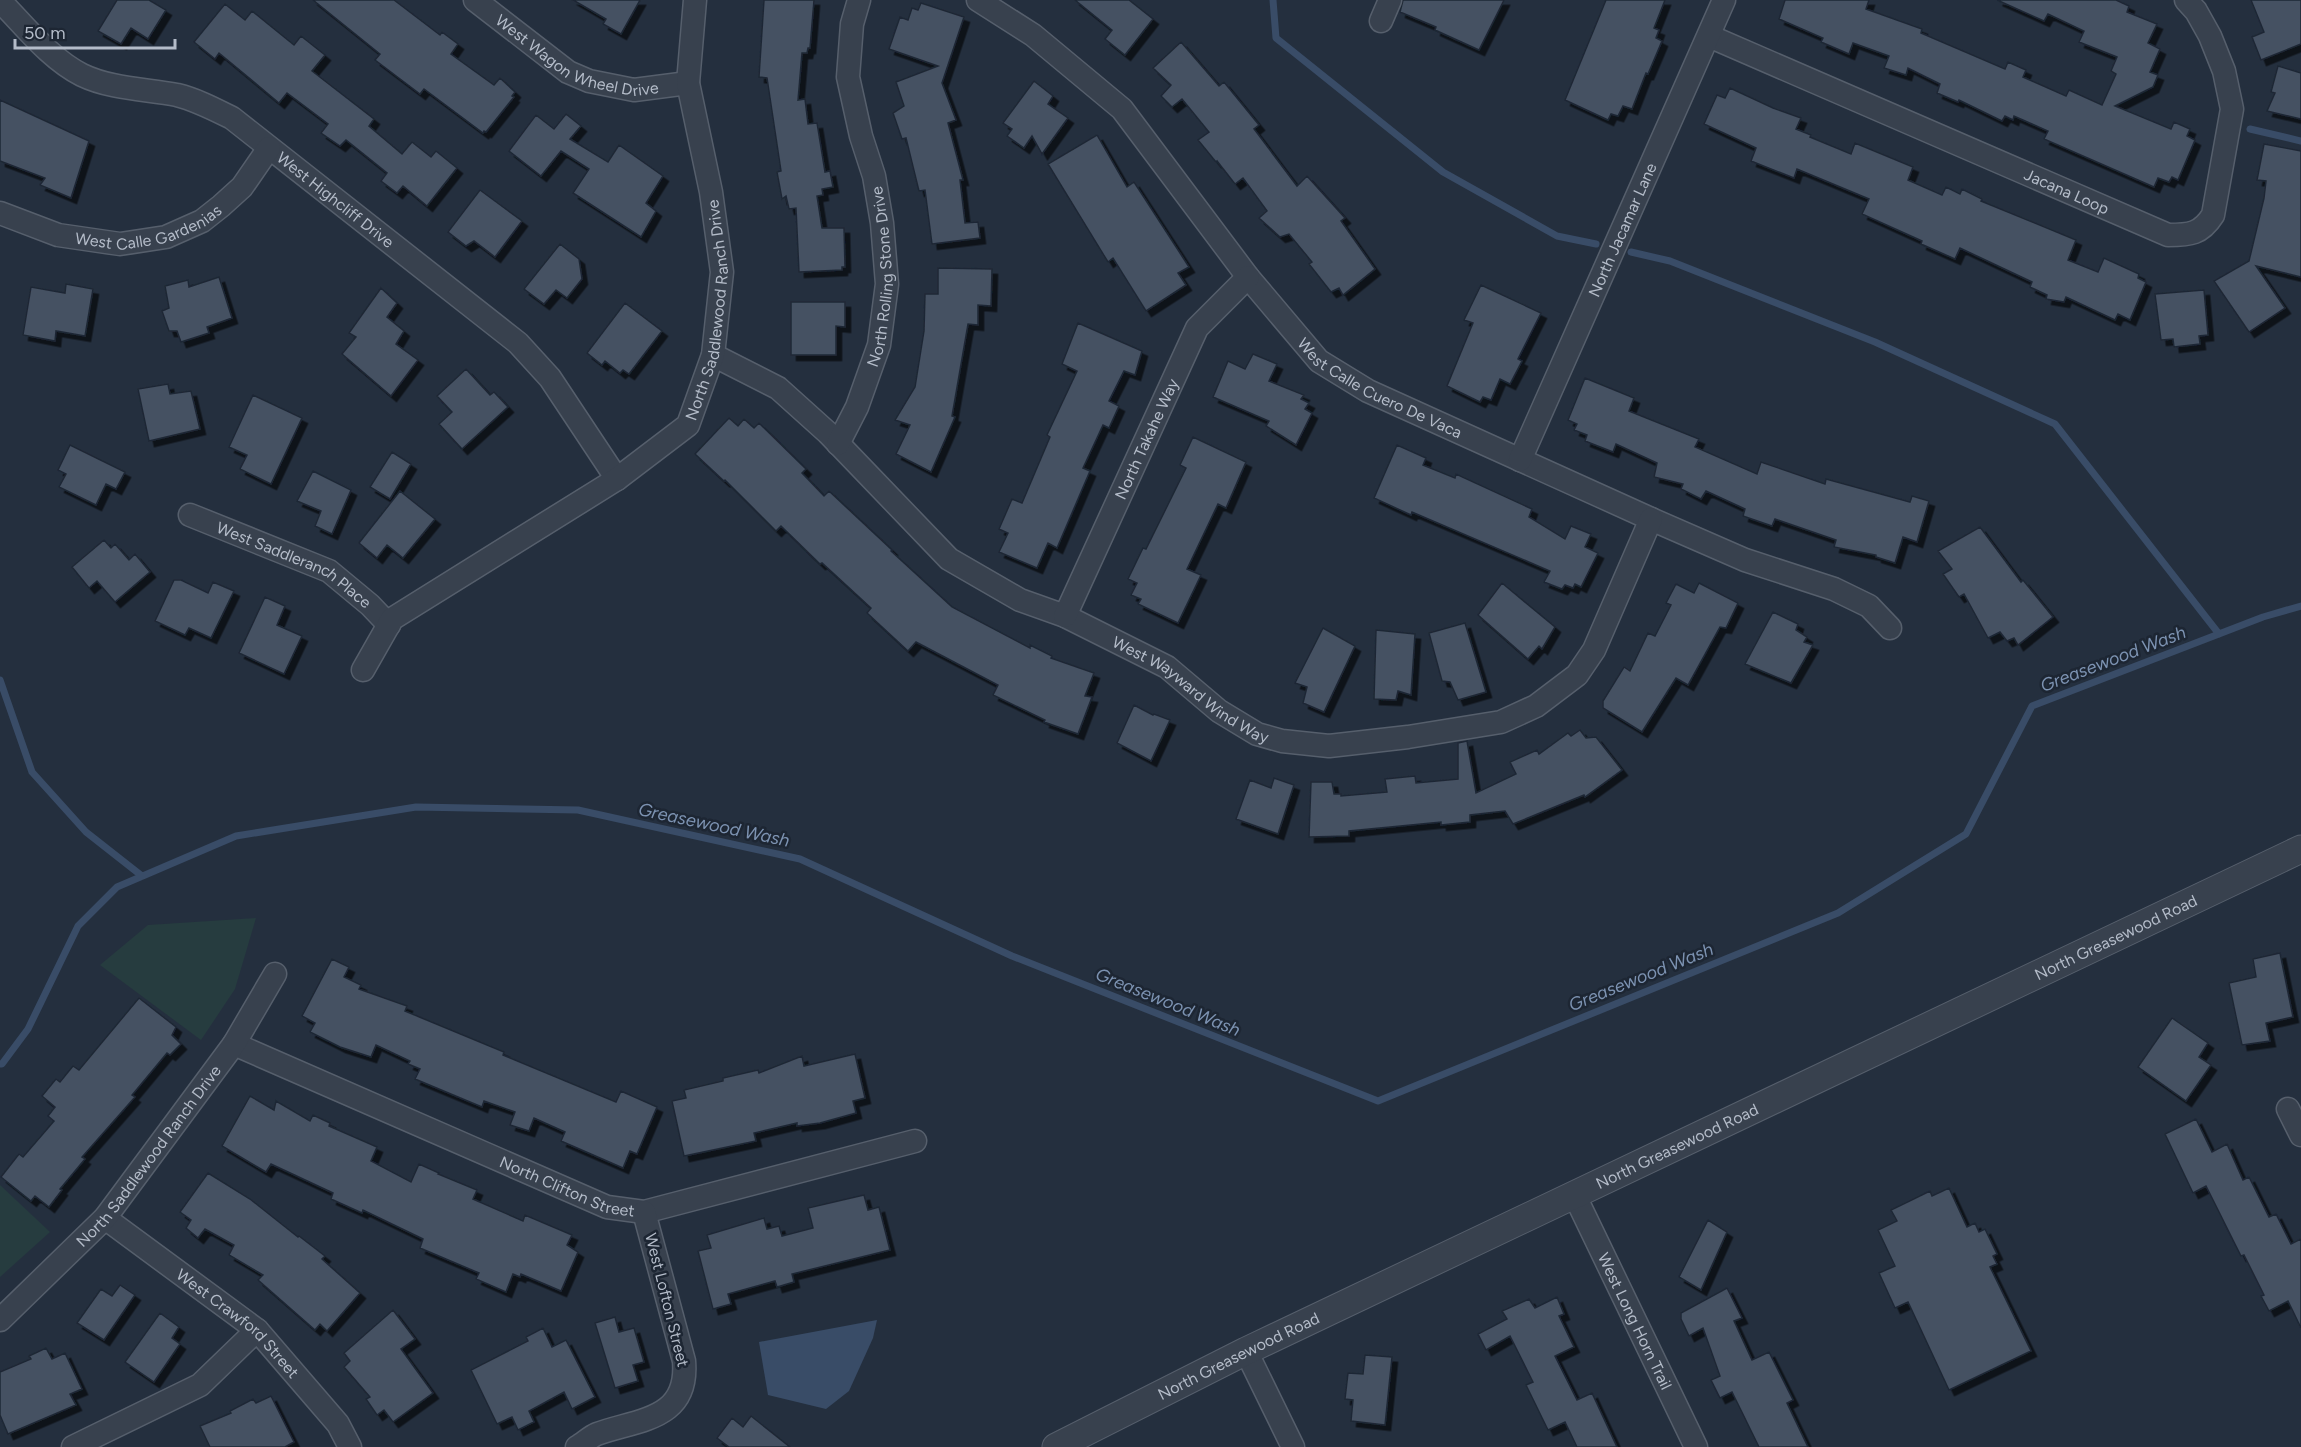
<svg xmlns="http://www.w3.org/2000/svg" width="2301" height="1447" viewBox="0 0 2301 1447" font-family="Figtree,sans-serif">
<style>
.green{fill:#263c3f}
.water{fill:#394c67}
.lines{fill:none;stroke-linecap:round;stroke-linejoin:round}
.stream{stroke:#394c67;stroke-width:7}
.building{fill:#455162;stroke:#1f2835;stroke-width:1.5;filter:url(#shadow)}
.minor-casing{stroke:#565f6c;stroke-width:25}
.tertiary-casing{stroke:#565f6c;stroke-width:29}
.minor{stroke:#38414e;stroke-width:22}
.tertiary{stroke:#38414e;stroke-width:27}
.labels{text-anchor:middle;dominant-baseline:central;stroke-width:5;stroke-linejoin:round;paint-order:stroke}
.street-label{font-size:16px;fill:#b4bcc9;stroke:#1d2633}
.water-label{font-size:18px;font-style:italic;fill:#7c92b1;stroke:#1d2633}
</style>
<defs>
<filter id="shadow"><feDropShadow dx="5.5" dy="5.5" stdDeviation="0" flood-color="#0009"/></filter>
</defs>
<rect width="100%" height="100%" fill="#242f3e"/>
<!-- green -->
<path class="green" d="M256,918L235,989L201,1040L100,965L148,925Z
M0,1185L50,1232L0,1277Z"/>
<!-- water -->
<path class="water" d="M877,1320L873,1338L849,1391L826,1409L768,1395L759,1342Z"/>
<g class="lines">
<!-- stream -->
<path class="stream" d="M1273,0L1276,38L1443,172L1557,236L1596,244
M2250,129L2301,141
M1631,252L1670,261L1875,342L2055,424L2219,634
M0,680L32,772L86,832L142,876
M0,1064H2L28,1029L78,926L117,887L236,836L416,807L578,810L800,859L1012,956L1378,1101L1838,913L1966,834L2032,706L2263,617L2301,606"/>
</g>
<!-- building -->
<path class="building" d="M117,0H149L166,10L148,39L131,28L121,44L98,31Z
M313,0H394L440,35L442,32L458,44L451,54L494,85L500,78L515,92L512,96L514,97L486,132L484,131L483,133L424,89L420,94L375,60L380,54Z
M573,0H640L621,34L603,24L606,19Z
M764,0H814L810,48H808L807,53H802L798,100L805,99L808,124L817,123L825,172L830,171L833,187L822,189L823,195L817,196L822,228H844L845,267H842V270L799,272L796,208L789,209L786,196L782,199L777,172L781,171L767,78L759,77Z
M1075,0H1129L1153,19L1125,55L1105,39L1112,30Z
M1403,0H1504L1479,50L1435,30L1436,27L1400,12Z
M1606,0H1665L1654,28L1659,30L1656,38L1662,41L1648,74L1646,73L1632,109L1623,106L1618,116L1611,114L1608,120L1565,100Z
M1785,0H1869L1866,9L1922,29L1921,33L2005,69L2008,62L2026,70L2023,77L2066,96L2069,90L2102,105L2116,74L2111,71L2117,57L2079,42L2084,31L2048,14L2044,21L1997,0H2116L2129,6L2127,12L2157,24L2148,43L2160,49L2150,72L2158,75L2153,87L2115,106L2171,129L2174,122L2190,129L2187,136L2195,140L2178,180L2172,177L2169,182L2158,178L2154,187L2044,139L2048,131L2014,116L2013,120L2005,116L2002,121L1959,100L1958,102L1937,93L1940,84L1908,68L1906,75L1884,68L1889,56L1853,43L1849,54L1821,42L1823,38L1779,19Z
M2251,0H2301V44L2261,60L2252,37L2264,32Z
M921,3L964,17L942,83L956,120L948,123L963,180H960L965,223L978,222L980,238L932,244L925,190L919,191L906,138L902,139L893,113L904,106L896,82L938,66L889,49L900,17L908,20L912,8L918,10Z
M225,4L245,20L252,11L294,45L301,36L325,55L312,71L374,119L369,126L402,154L412,142L431,157L436,151L457,168L427,206L403,186L397,193L381,181L387,173L346,140L340,146L321,133L328,124L287,93L279,103L219,53L215,59L194,42Z
M1181,42L1219,86L1224,82L1259,125L1254,129L1297,186L1307,176L1345,218L1341,221L1375,269L1343,295L1339,288L1331,292L1309,264L1312,262L1289,234L1280,237L1259,218L1267,211L1243,178L1235,184L1217,161L1216,162L1198,140L1209,132L1182,99L1172,107L1161,96L1171,85L1153,68Z
M2278,66L2301,73V119L2267,111L2275,93L2271,92Z
M1034,81L1053,96L1048,104L1068,118L1042,154L1032,136L1024,148L1007,136L1012,129L1003,123Z
M1730,88L1773,108L1801,118L1796,129L1811,135L1810,137L1851,154L1855,143L1913,167L1908,180L1942,195L1946,187L1960,194L1962,189L1982,199L1981,201L2076,240L2068,260L2098,272L2104,258L2139,274L2138,278L2146,282L2130,320L2118,314L2115,320L2066,297L2064,302L2046,299L2047,295L2030,287L2032,282L1960,248L1955,259L1921,244L1922,241L1862,214L1869,199L1797,169L1794,178L1751,161L1756,148L1704,124L1717,95L1725,98Z
M0,100L89,141L71,198L40,185L45,178L0,161Z
M566,114L581,126L570,139L608,162L619,145L663,176L646,203L656,211L641,237L573,193L589,169L561,151L541,176L509,151L536,115L554,129Z
M1097,135L1127,187L1134,182L1189,267L1178,273L1186,285L1146,311L1113,258L1108,262L1048,164Z
M2264,144L2301,151V277L2256,266L2285,308L2249,332L2214,281L2249,261L2264,198L2266,181L2257,180Z
M480,190L522,221L495,257L474,241L466,246L448,232Z
M560,244L579,259L582,279L567,298L556,290L544,304L524,289Z
M938,268L992,269L991,306L978,305V325L968,324L952,416L955,417L931,472L896,454L910,425L895,420L915,387L924,331L925,294H938Z
M219,277L232,318L207,327L209,333L181,342L177,331H169L162,311L169,308L165,286L188,280L189,287Z
M66,284L93,289L85,336L56,331L55,341L23,335L31,287L65,293Z
M1481,285L1541,313L1518,359L1522,361L1510,384L1500,379L1491,400L1483,397L1480,402L1447,386L1473,323L1464,320Z
M381,288L397,303L387,317L404,331L396,344L418,360L391,396L342,354L356,337L349,333Z
M2204,290L2208,335L2199,336L2200,344L2174,347L2173,339L2161,340L2155,294Z
M791,302H845V327L836,326V355H791Z
M625,303L662,331L629,374L623,370L620,373L605,361L602,365L587,353Z
M1078,323L1142,351L1135,375L1124,371L1109,401L1119,406L1109,428L1103,425L1083,468L1090,471L1057,548L1048,543L1037,568L999,552L1008,533L999,529L1012,499L1022,503L1050,437L1047,435L1077,371L1062,364Z
M1253,354L1277,364L1269,381L1304,395L1301,399L1309,403L1305,409L1312,413L1296,445L1266,426L1269,421L1213,397L1228,361L1245,369Z
M466,369L490,395L494,392L508,407L462,449L439,424L452,412L437,396Z
M1585,378L1634,398L1629,411L1699,439L1695,447L1757,474L1761,462L1825,484L1826,479L1910,502L1912,496L1929,501L1917,542L1903,537L1895,563L1876,557V555L1834,547L1836,540L1775,519L1772,526L1743,516L1745,509L1706,491L1701,499L1681,489L1683,484L1654,477L1657,463L1616,444L1613,452L1585,441L1587,435L1574,430L1577,424L1568,420Z
M168,384L170,394L191,391L200,429L149,441L138,389Z
M253,395L302,418L271,484L240,469L247,455L229,447Z
M729,418L738,426L744,419L754,428L759,423L806,469L802,473L824,496L829,491L892,550L891,551L952,607L1030,648V645L1052,656L1051,658L1094,673L1085,696L1092,697L1078,734L1044,722L1045,720L993,695L998,685L916,642L908,651L867,613L871,608L822,563L820,564L781,526L776,531L725,480L724,481L695,454Z
M1193,437L1246,462L1226,508L1218,504L1187,569L1201,575L1178,623L1138,604L1141,599L1131,595L1137,583L1128,579L1143,548L1146,549L1186,468L1180,465Z
M70,445L125,472L116,489L106,484L96,505L59,487L66,474L58,470Z
M1397,445L1426,458L1423,465L1455,478L1456,474L1532,509L1529,517L1565,539L1571,526L1591,534L1585,547L1598,553L1581,587L1575,584L1573,588L1565,585L1562,589L1544,582L1550,571L1412,512L1411,515L1374,498Z
M392,452L411,464L390,499L370,487Z
M313,471L351,490L332,534L315,526L321,511L297,501Z
M400,491L435,519L403,558L387,545L377,558L359,543Z
M1980,527L2021,582L2023,580L2053,617L2018,645L2014,638L2007,641L2000,632L1988,638L1964,594L1959,597L1943,574L1952,569L1938,551Z
M104,540L111,548L115,544L129,560L135,554L150,572L115,602L97,581L89,588L72,567Z
M174,580H181L208,593L213,582L234,591L211,638L189,628L185,635L155,621Z
M1502,583L1555,627L1542,649L1539,646L1528,659L1478,615Z
M1699,583L1738,603L1726,628L1720,627L1688,685L1676,678L1642,732L1603,708V701L1624,667L1630,671L1648,633L1655,636L1671,605L1666,603L1676,584L1694,593Z
M265,597L285,606L277,625L302,636L284,674L239,653Z
M1773,612L1798,624L1796,630L1807,637L1804,642L1813,645L1791,683L1745,664Z
M1465,623L1486,692L1458,700L1450,682L1442,681L1429,633Z
M1323,628L1355,646L1324,712L1303,703L1307,687L1295,683Z
M1376,630L1415,634L1411,695L1398,691L1396,700L1374,699Z
M1134,705L1153,715L1154,714L1170,720L1151,761L1117,743Z
M1580,730L1586,738L1596,737L1622,770L1585,797L1584,795L1513,824L1505,811L1470,815V822L1441,825V822L1349,831V836L1309,837L1311,782H1332L1334,794H1341V796L1387,792L1385,779L1415,776L1416,783L1458,779V743L1467,741L1476,793L1516,774L1510,762L1537,750L1539,754L1568,733L1571,736Z
M1274,778L1294,785L1278,834L1236,819L1250,780L1271,788Z
M2280,953L2293,1017L2266,1023L2270,1041L2242,1045L2229,983L2256,977L2253,959Z
M332,959L349,967L344,977L361,985L359,989L407,1006L405,1011L504,1052L503,1055L616,1102L621,1091L657,1107L637,1154L630,1151L623,1168L561,1141L565,1132L534,1118L529,1131L510,1125L515,1112L484,1101L482,1107L415,1079L420,1069L408,1064L410,1061L376,1045L371,1057L340,1047L310,1032L315,1023L302,1016Z
M139,998L176,1027L172,1035L181,1044L170,1055L167,1053L132,1095L135,1097L82,1157L85,1159L60,1189L62,1190L49,1207L35,1196L31,1201L1,1177L19,1154L23,1157L54,1121L48,1116L55,1107L42,1096L56,1079L60,1082L73,1066L79,1070Z
M2172,1018L2208,1043L2199,1057L2211,1065L2186,1101L2138,1067Z
M855,1054L865,1098L853,1101L856,1113L820,1123L797,1126V1123L754,1133L756,1141L684,1156L672,1101L686,1098L684,1090L723,1081V1078L758,1070L759,1073L802,1056L804,1066Z
M250,1096L274,1110L276,1101L310,1121L313,1115L330,1123L329,1126L377,1147L371,1161L411,1182L419,1164L439,1173L438,1174L477,1190L473,1199L523,1221L525,1215L572,1235L567,1245L578,1252L561,1291L521,1274L520,1277L513,1274L506,1292L476,1279L479,1273L420,1248L423,1239L363,1210L362,1213L331,1199L333,1193L271,1164L266,1172L222,1146Z
M2196,1119L2212,1152L2227,1144L2243,1180L2249,1177L2269,1217L2276,1214L2291,1244L2301,1239V1328L2288,1301L2269,1311L2261,1296L2264,1295L2244,1255L2241,1256L2206,1186L2193,1193L2165,1134Z
M208,1173L250,1199L298,1237L299,1236L325,1256L322,1259L360,1293L327,1331L320,1324L315,1330L258,1280L263,1275L229,1255L234,1245L205,1229L198,1238L186,1228L191,1220L180,1212Z
M1949,1188L1967,1227L1975,1223L1979,1232L1985,1229L1997,1254L1993,1256L1997,1264L1990,1267L2031,1351L1949,1390L1908,1302L1895,1308L1879,1273L1895,1266L1878,1230L1897,1221L1891,1210L1930,1191L1932,1196Z
M864,1195L868,1210L879,1207L890,1250L792,1274L794,1282L777,1287L775,1281L728,1294L731,1304L713,1309L698,1251L711,1248L707,1235L764,1218L767,1229L779,1226L782,1236L813,1228L808,1208Z
M1708,1220L1727,1232L1701,1290L1679,1277Z
M120,1285L135,1295L104,1340L77,1323L101,1289L112,1296Z
M1727,1288L1742,1318L1734,1321L1752,1360L1769,1352L1793,1400L1787,1403L1808,1447H1759L1732,1392L1720,1398L1711,1380L1720,1376L1703,1328L1689,1336L1681,1319V1313Z
M1557,1297L1564,1314L1559,1316L1574,1347L1555,1356L1577,1400L1592,1393L1617,1447H1577L1565,1422L1548,1430L1526,1385L1533,1382L1510,1336L1486,1350L1478,1334L1507,1319L1502,1311L1529,1299L1535,1308Z
M393,1310L415,1339L401,1349L433,1393L393,1422L384,1410L377,1415L366,1399L370,1397L344,1367L350,1361L344,1353Z
M160,1313L179,1327L172,1338L180,1344L154,1382L125,1362Z
M615,1317L619,1332L634,1328L644,1362L633,1365L638,1381L615,1388L595,1323Z
M543,1328L552,1347L566,1340L595,1397L572,1409L564,1392L529,1411L534,1422L518,1430L512,1417L497,1424L471,1370L528,1341L526,1337Z
M46,1348L52,1359L65,1353L82,1389L70,1394L76,1405L8,1434L0,1415V1372L31,1359L29,1356Z
M1365,1355L1392,1357L1385,1425L1351,1421L1353,1400L1345,1399L1348,1373L1363,1374Z
M271,1396L294,1442L285,1447H210L200,1426L231,1413L230,1411L253,1399L256,1403Z
M751,1416L790,1447H729L717,1438L732,1418L743,1427Z"/>
<g class="lines">
<defs>
<g id="minor">
<path id="s1" d="M475,0L568,72L589,81L634,90L688,83"/>
<path id="s2" d="M978,0L1033,35L1122,109L1248,277L1319,361L1368,391L1651,519L1745,560L1834,589L1869,606L1890,628"/>
<path id="s3" d="M0,1C25,26 50,59 82,75C111,89 146,89 177,95C197,100 214,109 232,118L518,343L550,378L617,479"/>
<path d="M1381,21L1390,0"/>
<path id="s4" d="M1709,36L2168,235C2190,235 2201,234 2213,215L2232,109L2224,71L2210,36L2196,11L2186,0"/>
<path id="s5" d="M0,213L58,235L120,244L166,237L202,221L221,206L242,187L269,148"/>
<path id="s6" d="M713,355L778,388L828,433L949,559L1020,600L1065,616L1167,667L1219,711L1257,734L1282,741L1329,746L1408,737L1501,722L1536,706L1577,675L1594,650L1651,519"/>
<path id="s7" d="M838,444L857,407L879,345L887,284L882,223L874,176L861,136L848,77L852,24L859,0"/>
<path id="s8" d="M1520,460L1724,0"/>
<path id="s9" d="M190,515L329,571L370,605L389,625"/>
<path id="s10" d="M1065,616L1197,328L1248,277"/>
<path id="s11" d="M363,670L392,619L617,479L688,425L713,355L722,272L711,192L688,83L695,0"/>
<path id="s12" d="M234,1044L607,1207L644,1212L915,1141"/>
<path d="M2288,1109L2301,1135"/>
<path id="s13" d="M1574,1194L1696,1447"/>
<path id="s14" d="M105,1218L257,1330L338,1424L350,1447"/>
<path id="s15" d="M0,1320L105,1218L234,1044L275,974"/>
<path d="M1246,1351L1293,1447"/>
<path d="M73,1447L200,1385L257,1330"/>
<path d="M577,1447C584,1443 590,1437 597,1434C639,1419 689,1420 684,1361L644,1212"/>
</g>
<g id="tertiary">
<path id="s16" d="M1056,1447L1246,1351L2301,849"/>
</g>
</defs>
<!-- minor casing -->
<use href="#minor" class="minor-casing"/>
<!-- tertiary casing -->
<use href="#tertiary" class="tertiary-casing"/>
<!-- minor -->
<use href="#minor" class="minor"/>
<!-- tertiary -->
<use href="#tertiary" class="tertiary"/>
</g>
<g class="labels">
<!-- street labels -->
<g class="street-label">
<text stroke="none"><textPath href="#s1" startOffset="120">West Wagon Wheel Drive</textPath></text>
<text stroke="none"><textPath href="#s4" startOffset="390">Jacana Loop</textPath></text>
<text stroke="none"><textPath href="#s3" startOffset="400">West Highcliff Drive</textPath></text>
<text stroke="none"><textPath href="#s5" startOffset="156">West Calle Gardenias</textPath></text>
<text stroke="none"><textPath href="#s8" startOffset="252">North Jacamar Lane</textPath></text>
<text stroke="none"><textPath href="#s7" startOffset="176">North Rolling Stone Drive</textPath></text>
<text stroke="none"><textPath href="#s11" startOffset="531">North Saddlewood Ranch Drive</textPath></text>
<text stroke="none"><textPath href="#s2" startOffset="567">West Calle Cuero De Vaca</textPath></text>
<text stroke="none"><textPath href="#s10" startOffset="195">North Takahe Way</textPath></text>
<text stroke="none"><textPath href="#s9" startOffset="116">West Saddleranch Place</textPath></text>
<text stroke="none"><textPath href="#s6" startOffset="591">West Wayward Wind Way</textPath></text>
<text stroke="none"><textPath href="#s16" startOffset="1176">North Greasewood Road</textPath></text>
<text stroke="none"><textPath href="#s16" startOffset="690">North Greasewood Road</textPath></text>
<text stroke="none"><textPath href="#s15" startOffset="222">North Saddlewood Ranch Drive</textPath></text>
<text stroke="none"><textPath href="#s12" startOffset="363">North Clifton Street</textPath></text>
<text transform="translate(667 1300) rotate(76)">West Lofton Street</text>
<text stroke="none"><textPath href="#s13" startOffset="141">West Long Horn Trail</textPath></text>
<text stroke="none"><textPath href="#s14" startOffset="170">West Crawford Street</textPath></text>
<text stroke="none"><textPath href="#s16" startOffset="204">North Greasewood Road</textPath></text>
</g>
<!-- water labels -->
<g class="water-label">
<text transform="translate(2113 659) rotate(-21)">Greasewood Wash</text>
<text transform="translate(714 825) rotate(12)">Greasewood Wash</text>
<text transform="translate(1641 977) rotate(-22)">Greasewood Wash</text>
<text transform="translate(1168 1002) rotate(22)">Greasewood Wash</text>
</g>
</g>
<!-- scale -->
<path d="M15 39v9h160v-9" fill="none" stroke="#b4bcc9" stroke-width="3"/>
<text x="24" y="39" font-size="18" fill="#b4bcc9" stroke="#1d2633" stroke-width="4.5" paint-order="stroke">50 m</text>
</svg>
